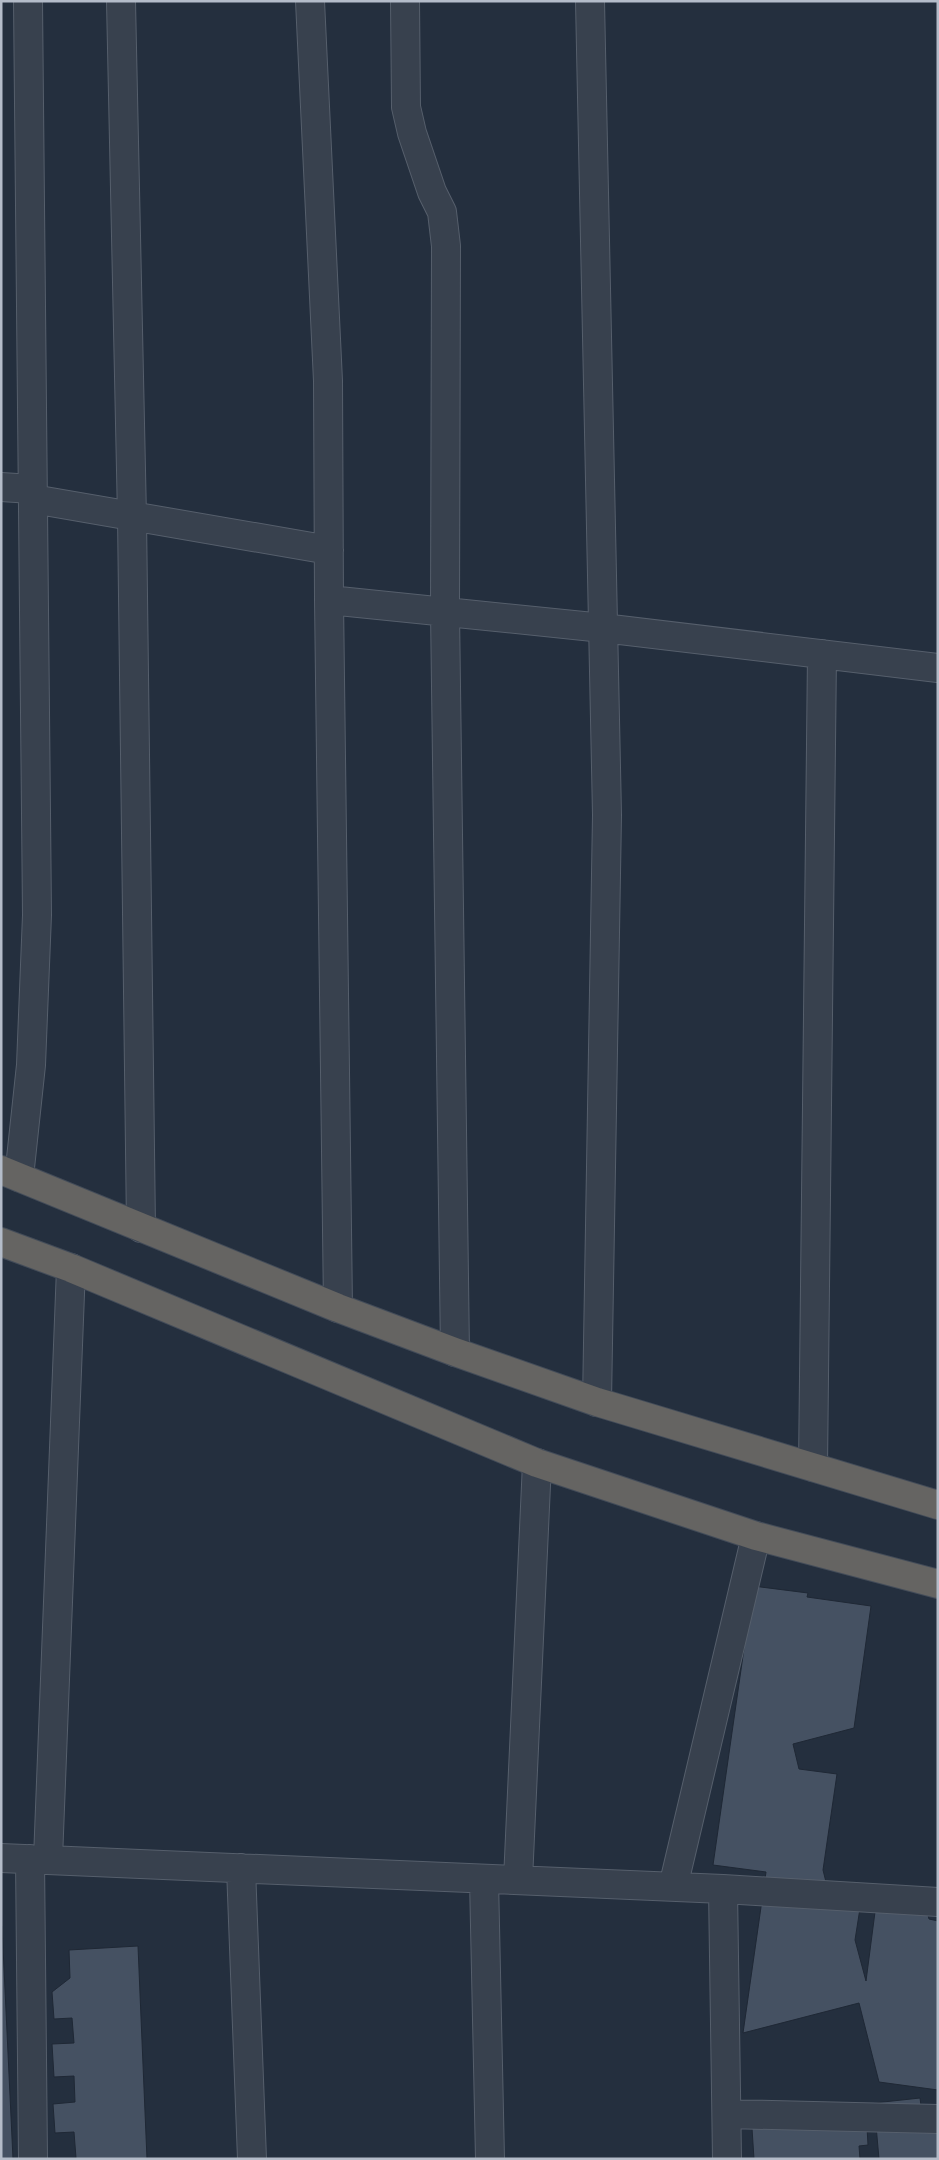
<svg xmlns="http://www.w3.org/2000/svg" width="939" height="2160" viewBox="0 0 939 2160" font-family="Overpass,sans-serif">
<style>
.building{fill:#455162;stroke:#1f2835}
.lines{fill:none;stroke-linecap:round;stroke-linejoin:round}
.minor-casing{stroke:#565f6c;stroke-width:30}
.trunk-casing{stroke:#434c59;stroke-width:30}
.minor{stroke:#38414e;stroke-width:28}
.trunk{stroke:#656462;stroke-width:28}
</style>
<rect width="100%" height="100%" fill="#242f3e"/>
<!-- building -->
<path class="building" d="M753,1586L808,1593L807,1597L871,1606L854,1728L793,1744L799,1769L837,1774L823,1870L830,1898L861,1902L855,1940L866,1981L875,1912L924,1900L929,1919L938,1921V2090L879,2082L859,2003L743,2033L766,1872L713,1865Z
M2,1926L13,2159H1Z
M138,1946L147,2159H68L76,2158L74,2132L55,2133L53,2104L75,2102L74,2076L54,2077L52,2044L74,2043L72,2018L54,2019L52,1992L70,1978L69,1950Z
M920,2098L924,2129L938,2127V2159H879L874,2103Z
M751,2113L867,2127L868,2145L859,2146L860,2159H754Z"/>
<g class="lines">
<defs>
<path id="minor" d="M121,1L132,517L141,1228
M310,1L328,381L329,600L338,1308
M405,1L406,107L412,133L432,192L442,212L446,246L445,612L455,1352
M590,1L607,815L597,1402
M1,487L32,489
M33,499L329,550
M329,600L603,628L938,668
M19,1177L31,1065L37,915L28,1
M813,1467L822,654
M1,1858L723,1889L938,1902
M30,1859L33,2159
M48,1859L71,1268
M241,1868L252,2159
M484,1879L490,2159
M518,1880L537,1463
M673,1887L756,1536
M723,1889L727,2159
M727,2114L938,2119"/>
<path id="trunk" d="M1,1170L338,1308L455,1352L597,1402L938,1505
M1,1242L71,1268L537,1463L756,1536L938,1584"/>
</defs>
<!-- minor casing -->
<use href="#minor" class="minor-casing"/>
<!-- trunk casing -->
<use href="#trunk" class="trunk-casing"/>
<!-- minor -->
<use href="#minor" class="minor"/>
<!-- trunk -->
<use href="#trunk" class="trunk"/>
</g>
<!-- border -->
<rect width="939" height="2160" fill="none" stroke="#b4bcc9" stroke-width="5"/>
</svg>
